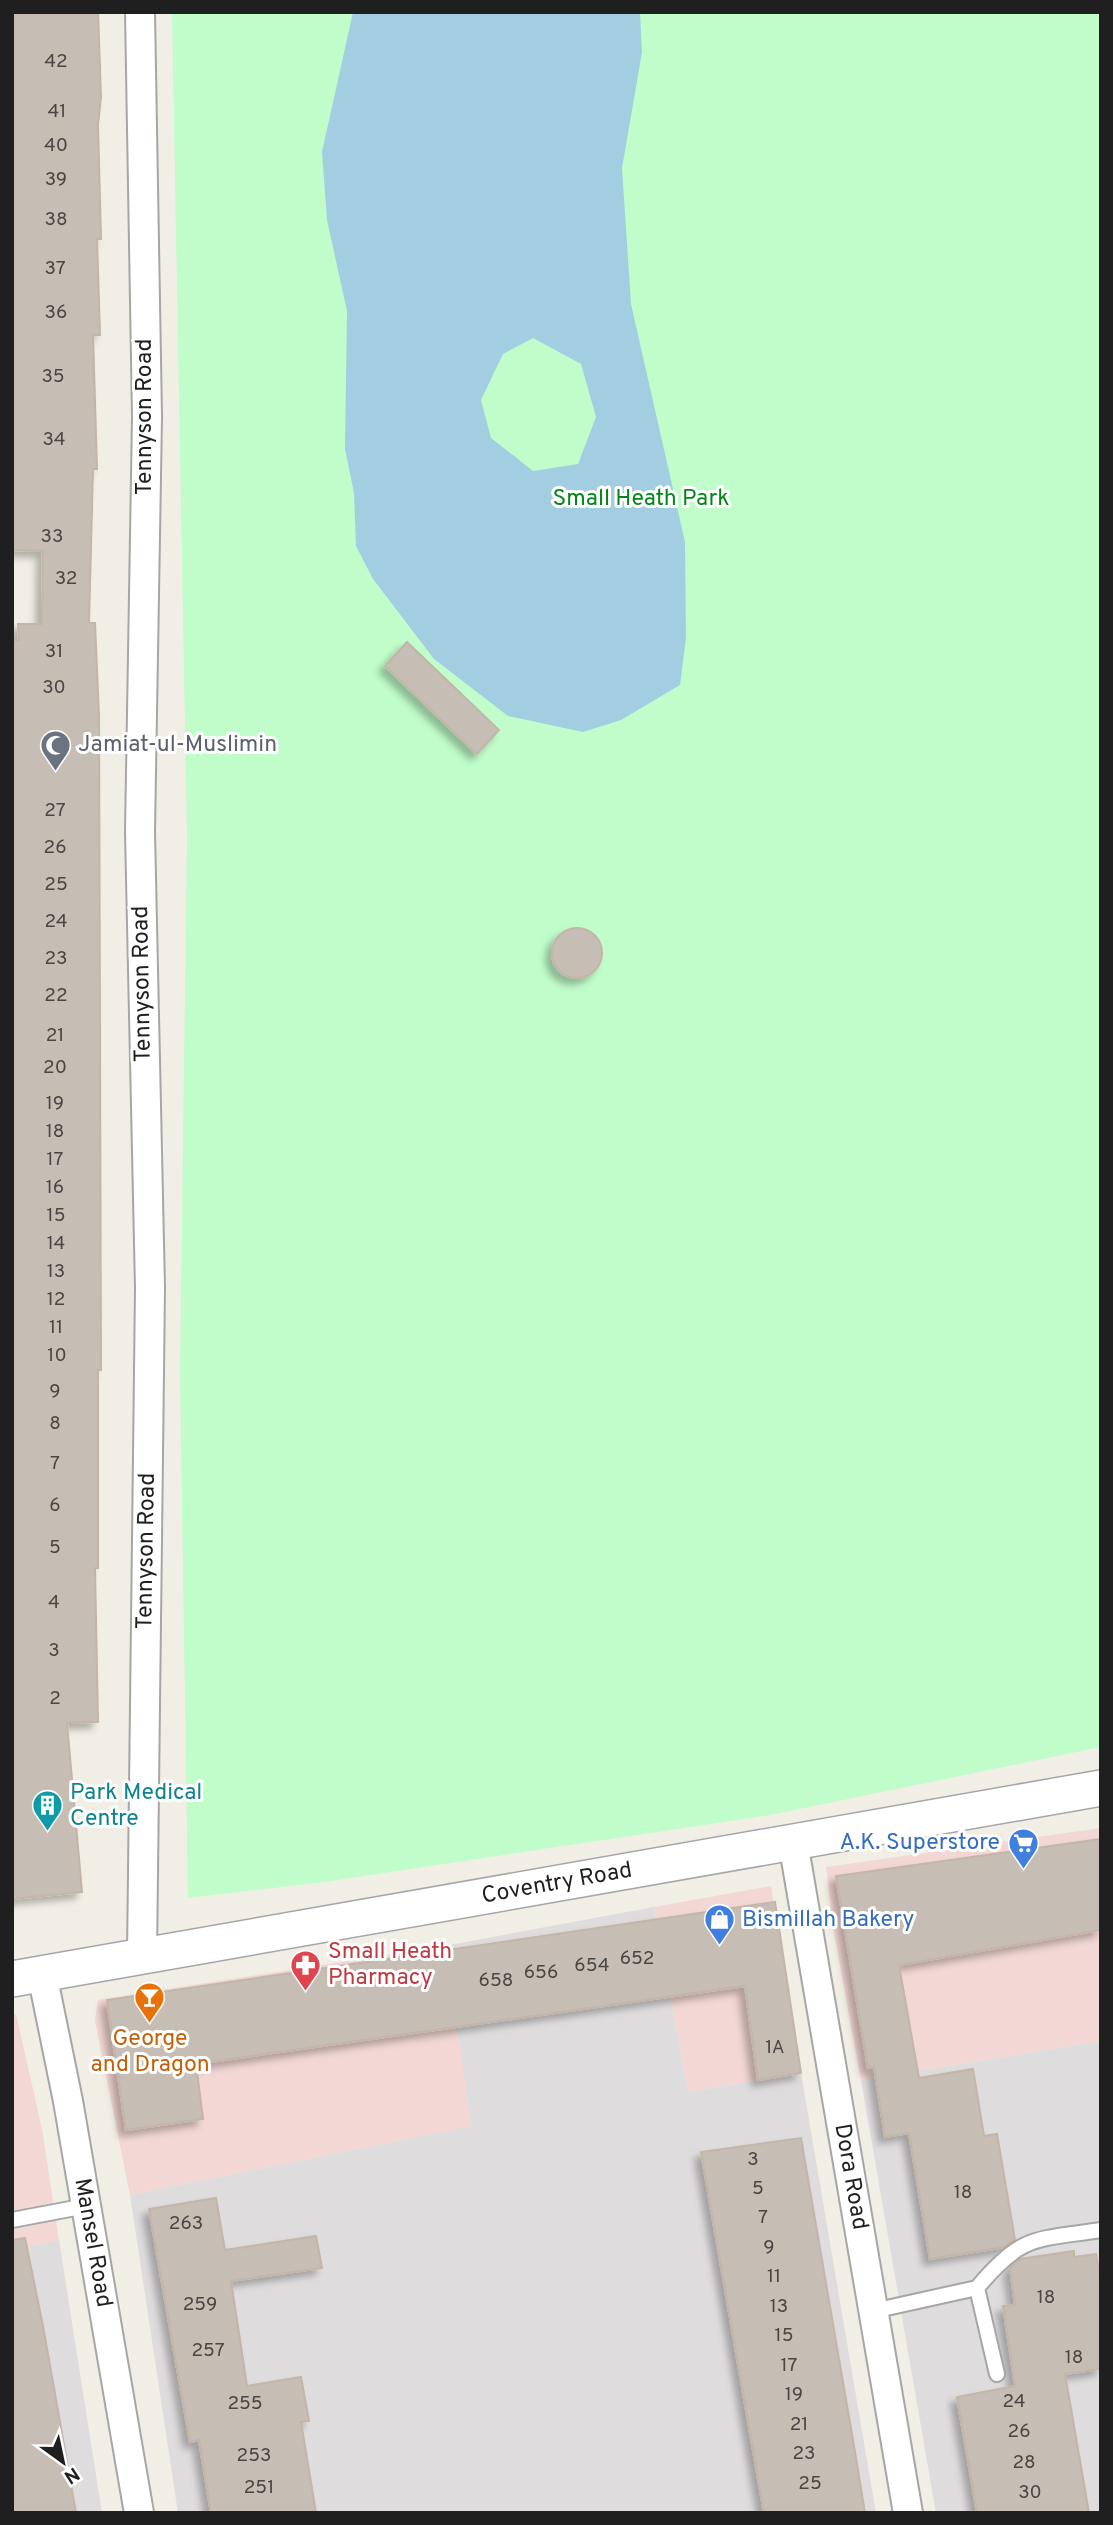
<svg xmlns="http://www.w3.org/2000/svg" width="1113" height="2525" viewBox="0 0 1113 2525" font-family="Overpass,sans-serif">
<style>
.residential{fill:#dedcdc}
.commercial{fill:#f2d7d4}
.park{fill:#c0fdca}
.water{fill:#a3cee1;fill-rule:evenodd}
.building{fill:#c6bdb4;stroke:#c3b5a7;stroke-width:2;filter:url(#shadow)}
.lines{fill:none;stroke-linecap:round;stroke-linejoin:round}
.service-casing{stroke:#a6a6a6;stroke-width:18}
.minor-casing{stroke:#a6a6a6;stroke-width:32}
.tertiary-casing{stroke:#a6a6a6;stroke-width:38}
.service{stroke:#fff;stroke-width:14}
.minor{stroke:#fff;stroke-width:28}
.tertiary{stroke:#fff;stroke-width:35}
.labels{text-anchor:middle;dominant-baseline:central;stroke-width:6;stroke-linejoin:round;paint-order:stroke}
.number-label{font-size:19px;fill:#494644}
.street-label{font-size:23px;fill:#1f1f1f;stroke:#fff}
.park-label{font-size:23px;fill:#05861a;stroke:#fff}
.worship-label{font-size:23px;fill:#5b616d;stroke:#fff;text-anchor:start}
.culture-label{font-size:23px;fill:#0d838f;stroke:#fff;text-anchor:start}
.shop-label{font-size:23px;fill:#366cbe;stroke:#fff;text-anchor:end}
.health-label{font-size:23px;fill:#be3a42;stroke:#fff;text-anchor:start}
.food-label{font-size:23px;fill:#c56008;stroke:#fff}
</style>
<defs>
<filter id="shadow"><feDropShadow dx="-6" dy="6" stdDeviation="3.5" flood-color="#0004"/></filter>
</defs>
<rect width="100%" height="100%" fill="#f1eee5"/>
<!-- residential -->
<path class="residential" d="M654,1907L688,2092L801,2073L876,2513H178L130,2195L471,2126L444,1946Z
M1101,2041V2513H936L861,2080Z
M59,2240L102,2513H12V2250Z"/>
<!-- commercial -->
<path class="commercial" d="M1101,1828V2041L861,2080L834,1933L826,1867Z
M771,1886L801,2073L688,2092L654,1907Z
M444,1946L472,2126L130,2195L95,2021L98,2000Z
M16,2014L42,2129L59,2240L12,2250V2015Z"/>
<!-- park -->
<path class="park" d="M172,12H1101V1747L770,1815L324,1882L188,1898L180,1373L187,837Z"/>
<!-- water -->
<path class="water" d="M353,12H640L642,52L622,168L631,304L685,542L686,638L680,685L621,720L583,732L508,716L434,659L373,579L356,546L354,493L345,449L347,311L327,220L322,152ZM533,338L581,364L596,417L578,464L533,471L491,438L481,400L503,354Z"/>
<!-- building -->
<path class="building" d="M12,12H98L101,97L98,125L101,239H97L100,335H93L97,469H93L89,623H95L99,716L101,1370H98V1568H95L98,1722L67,1723L82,1892L12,1899V640H19L18,624H42L43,551L12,550Z
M407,642L499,730L477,754L385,666Z
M552 953a25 25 0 1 1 50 0a25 25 0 1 1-50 0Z
M1101,1839V1930L899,1965L919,2078L973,2069L984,2136L997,2134L1015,2240L1005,2247L930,2259L909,2133L885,2137L874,2067L868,2068L836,1876Z
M775,1902L801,2073L758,2080L745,1986L196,2064L203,2119L126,2130L107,2000Z
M801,2138L855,2452L865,2513H764L701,2152Z
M216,2198L225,2250L316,2236L322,2268L231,2281L247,2386L301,2377L309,2421L301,2422L316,2513H211L199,2440L190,2442L149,2209Z
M25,2238L43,2326L76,2513H12V2240Z
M1074,2251V2257L1096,2254L1101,2283V2369L1065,2374L1089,2513H977L957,2397L1015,2386L1003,2306L1015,2305L1010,2268L1020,2259Z"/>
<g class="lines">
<defs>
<path id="service" d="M12,2220L86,2206
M977,2288C1022,2234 1035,2240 1101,2230
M873,2311L977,2288L997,2374"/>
<path id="minor" d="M140,12L147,417L140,832L150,1288L142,1956
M793,1842L908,2513
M42,1974L68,2101L139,2513"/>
<path id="tertiary" d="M12,1979L1101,1788"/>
</defs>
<!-- service casing -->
<use href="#service" class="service-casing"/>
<!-- minor casing -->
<use href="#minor" class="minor-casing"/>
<!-- tertiary casing -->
<use href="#tertiary" class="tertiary-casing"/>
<!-- service -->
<use href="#service" class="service"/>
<!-- minor -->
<use href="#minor" class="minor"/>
<!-- tertiary -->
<use href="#tertiary" class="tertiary"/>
</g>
<!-- icons -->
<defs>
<symbol id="mosque-pin" viewBox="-11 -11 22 30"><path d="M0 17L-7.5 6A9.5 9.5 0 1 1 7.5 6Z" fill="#6b7280" stroke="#fff"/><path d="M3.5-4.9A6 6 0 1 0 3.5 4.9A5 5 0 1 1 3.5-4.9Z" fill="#fff"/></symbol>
<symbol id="building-pin" viewBox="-11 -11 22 30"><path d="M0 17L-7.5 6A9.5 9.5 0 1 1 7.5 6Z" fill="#0f9aa8" stroke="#fff"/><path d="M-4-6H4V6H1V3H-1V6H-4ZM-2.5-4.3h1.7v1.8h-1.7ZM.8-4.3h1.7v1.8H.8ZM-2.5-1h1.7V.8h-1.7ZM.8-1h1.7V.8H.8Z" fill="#fff"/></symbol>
<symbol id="supermarket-pin" viewBox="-11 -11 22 30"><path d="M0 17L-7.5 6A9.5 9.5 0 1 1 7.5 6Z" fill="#3f7fe0" stroke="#fff"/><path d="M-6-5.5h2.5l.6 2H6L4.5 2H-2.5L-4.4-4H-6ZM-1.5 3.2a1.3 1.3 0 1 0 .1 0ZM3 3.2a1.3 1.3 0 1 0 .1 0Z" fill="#fff"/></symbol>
<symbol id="shop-pin" viewBox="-11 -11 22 30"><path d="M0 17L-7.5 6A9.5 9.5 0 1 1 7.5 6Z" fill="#3f7fe0" stroke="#fff"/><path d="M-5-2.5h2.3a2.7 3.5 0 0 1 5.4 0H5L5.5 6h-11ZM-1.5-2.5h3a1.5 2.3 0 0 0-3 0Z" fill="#fff"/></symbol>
<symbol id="pharmacy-pin" viewBox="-11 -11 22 30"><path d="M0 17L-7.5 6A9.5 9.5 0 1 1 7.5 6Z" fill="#e0444e" stroke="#fff"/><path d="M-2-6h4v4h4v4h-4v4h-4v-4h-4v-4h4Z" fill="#fff"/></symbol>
<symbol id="bar-pin" viewBox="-11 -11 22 30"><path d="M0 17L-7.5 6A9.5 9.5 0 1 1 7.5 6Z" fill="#e8710a" stroke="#fff"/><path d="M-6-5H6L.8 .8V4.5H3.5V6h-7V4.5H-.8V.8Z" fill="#fff"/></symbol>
</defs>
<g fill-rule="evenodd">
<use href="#mosque-pin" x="38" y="728" width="35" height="47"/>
<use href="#building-pin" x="30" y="1788" width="35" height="47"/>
<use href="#supermarket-pin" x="1006" y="1826" width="35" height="47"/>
<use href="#shop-pin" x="702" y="1902" width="35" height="47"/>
<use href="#pharmacy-pin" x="288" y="1948" width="35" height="47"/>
<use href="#bar-pin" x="132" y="1980" width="35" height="47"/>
</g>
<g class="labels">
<!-- number labels -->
<g class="number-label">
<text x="56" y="62">42</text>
<text x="57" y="112">41</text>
<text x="56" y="146">40</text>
<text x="56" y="180">39</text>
<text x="56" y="220">38</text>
<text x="55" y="269">37</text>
<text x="56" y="313">36</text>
<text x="53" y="377">35</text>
<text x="54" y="440">34</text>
<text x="52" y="537">33</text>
<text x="66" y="579">32</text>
<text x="54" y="652">31</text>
<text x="54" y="688">30</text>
<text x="55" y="811">27</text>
<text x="55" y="848">26</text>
<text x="56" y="885">25</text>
<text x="56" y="922">24</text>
<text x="56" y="959">23</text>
<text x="56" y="996">22</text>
<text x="55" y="1036">21</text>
<text x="55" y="1068">20</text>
<text x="55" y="1104">19</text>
<text x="55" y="1132">18</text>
<text x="55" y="1160">17</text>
<text x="55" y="1188">16</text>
<text x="56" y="1216">15</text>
<text x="56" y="1244">14</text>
<text x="56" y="1272">13</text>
<text x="56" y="1300">12</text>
<text x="56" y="1328">11</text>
<text x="57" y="1356">10</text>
<text x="55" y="1392">9</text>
<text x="55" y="1424">8</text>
<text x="55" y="1464">7</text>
<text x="55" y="1506">6</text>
<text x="55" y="1548">5</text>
<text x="54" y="1603">4</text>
<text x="54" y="1651">3</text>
<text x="55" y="1699">2</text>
<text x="637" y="1959">652</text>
<text x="592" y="1966">654</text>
<text x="541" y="1973">656</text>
<text x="496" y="1981">658</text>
<text x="775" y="2048">1A</text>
<text x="753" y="2160">3</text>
<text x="758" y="2189">5</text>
<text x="963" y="2193">18</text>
<text x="763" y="2218">7</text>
<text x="186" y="2224">263</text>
<text x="769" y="2248">9</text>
<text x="774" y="2277">11</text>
<text x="1046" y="2298">18</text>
<text x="200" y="2305">259</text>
<text x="779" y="2307">13</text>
<text x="784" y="2336">15</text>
<text x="208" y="2351">257</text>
<text x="1074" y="2358">18</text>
<text x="789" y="2366">17</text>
<text x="794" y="2395">19</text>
<text x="1014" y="2402">24</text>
<text x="245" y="2404">255</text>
<text x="799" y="2425">21</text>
<text x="1019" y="2432">26</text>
<text x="804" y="2454">23</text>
<text x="254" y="2456">253</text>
<text x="1024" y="2463">28</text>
<text x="810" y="2484">25</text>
<text x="259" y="2488">251</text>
<text x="1030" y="2493">30</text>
</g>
<!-- street labels -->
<g class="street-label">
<text transform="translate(145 417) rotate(-90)">Tennyson Road</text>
<text transform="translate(143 984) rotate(-91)">Tennyson Road</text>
<text transform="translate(147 1551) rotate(-89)">Tennyson Road</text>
<text transform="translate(557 1884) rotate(-10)">Coventry Road</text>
<text transform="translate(850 2177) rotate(80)">Dora Road</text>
<text transform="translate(92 2243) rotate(80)">Mansel Road</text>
</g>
<!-- park labels -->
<g class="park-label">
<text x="641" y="499">Small Heath Park</text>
</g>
<!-- worship labels -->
<g class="worship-label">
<text x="78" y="745">Jamiat-ul-Muslimin</text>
</g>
<!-- culture labels -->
<g class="culture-label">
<text x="70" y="1793">Park Medical<tspan x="70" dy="26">Centre</tspan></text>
</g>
<!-- shop labels -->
<g class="shop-label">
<text x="1000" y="1843">A.K. Superstore</text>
<text x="742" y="1920" text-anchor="start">Bismillah Bakery</text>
</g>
<!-- health labels -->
<g class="health-label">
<text x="328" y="1952">Small Heath<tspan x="328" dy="26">Pharmacy</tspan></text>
</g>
<!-- food labels -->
<g class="food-label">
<text x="150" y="2039">George<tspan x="150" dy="26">and Dragon</tspan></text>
</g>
</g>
<!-- border -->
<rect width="1113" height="2525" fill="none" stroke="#1f1f1f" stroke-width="28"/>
<!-- north arrow -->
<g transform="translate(63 2462) rotate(147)" stroke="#ffffff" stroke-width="5" paint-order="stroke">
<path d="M0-5L12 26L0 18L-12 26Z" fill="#1f1f1f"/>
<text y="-10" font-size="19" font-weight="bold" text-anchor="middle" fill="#1f1f1f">N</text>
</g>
</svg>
